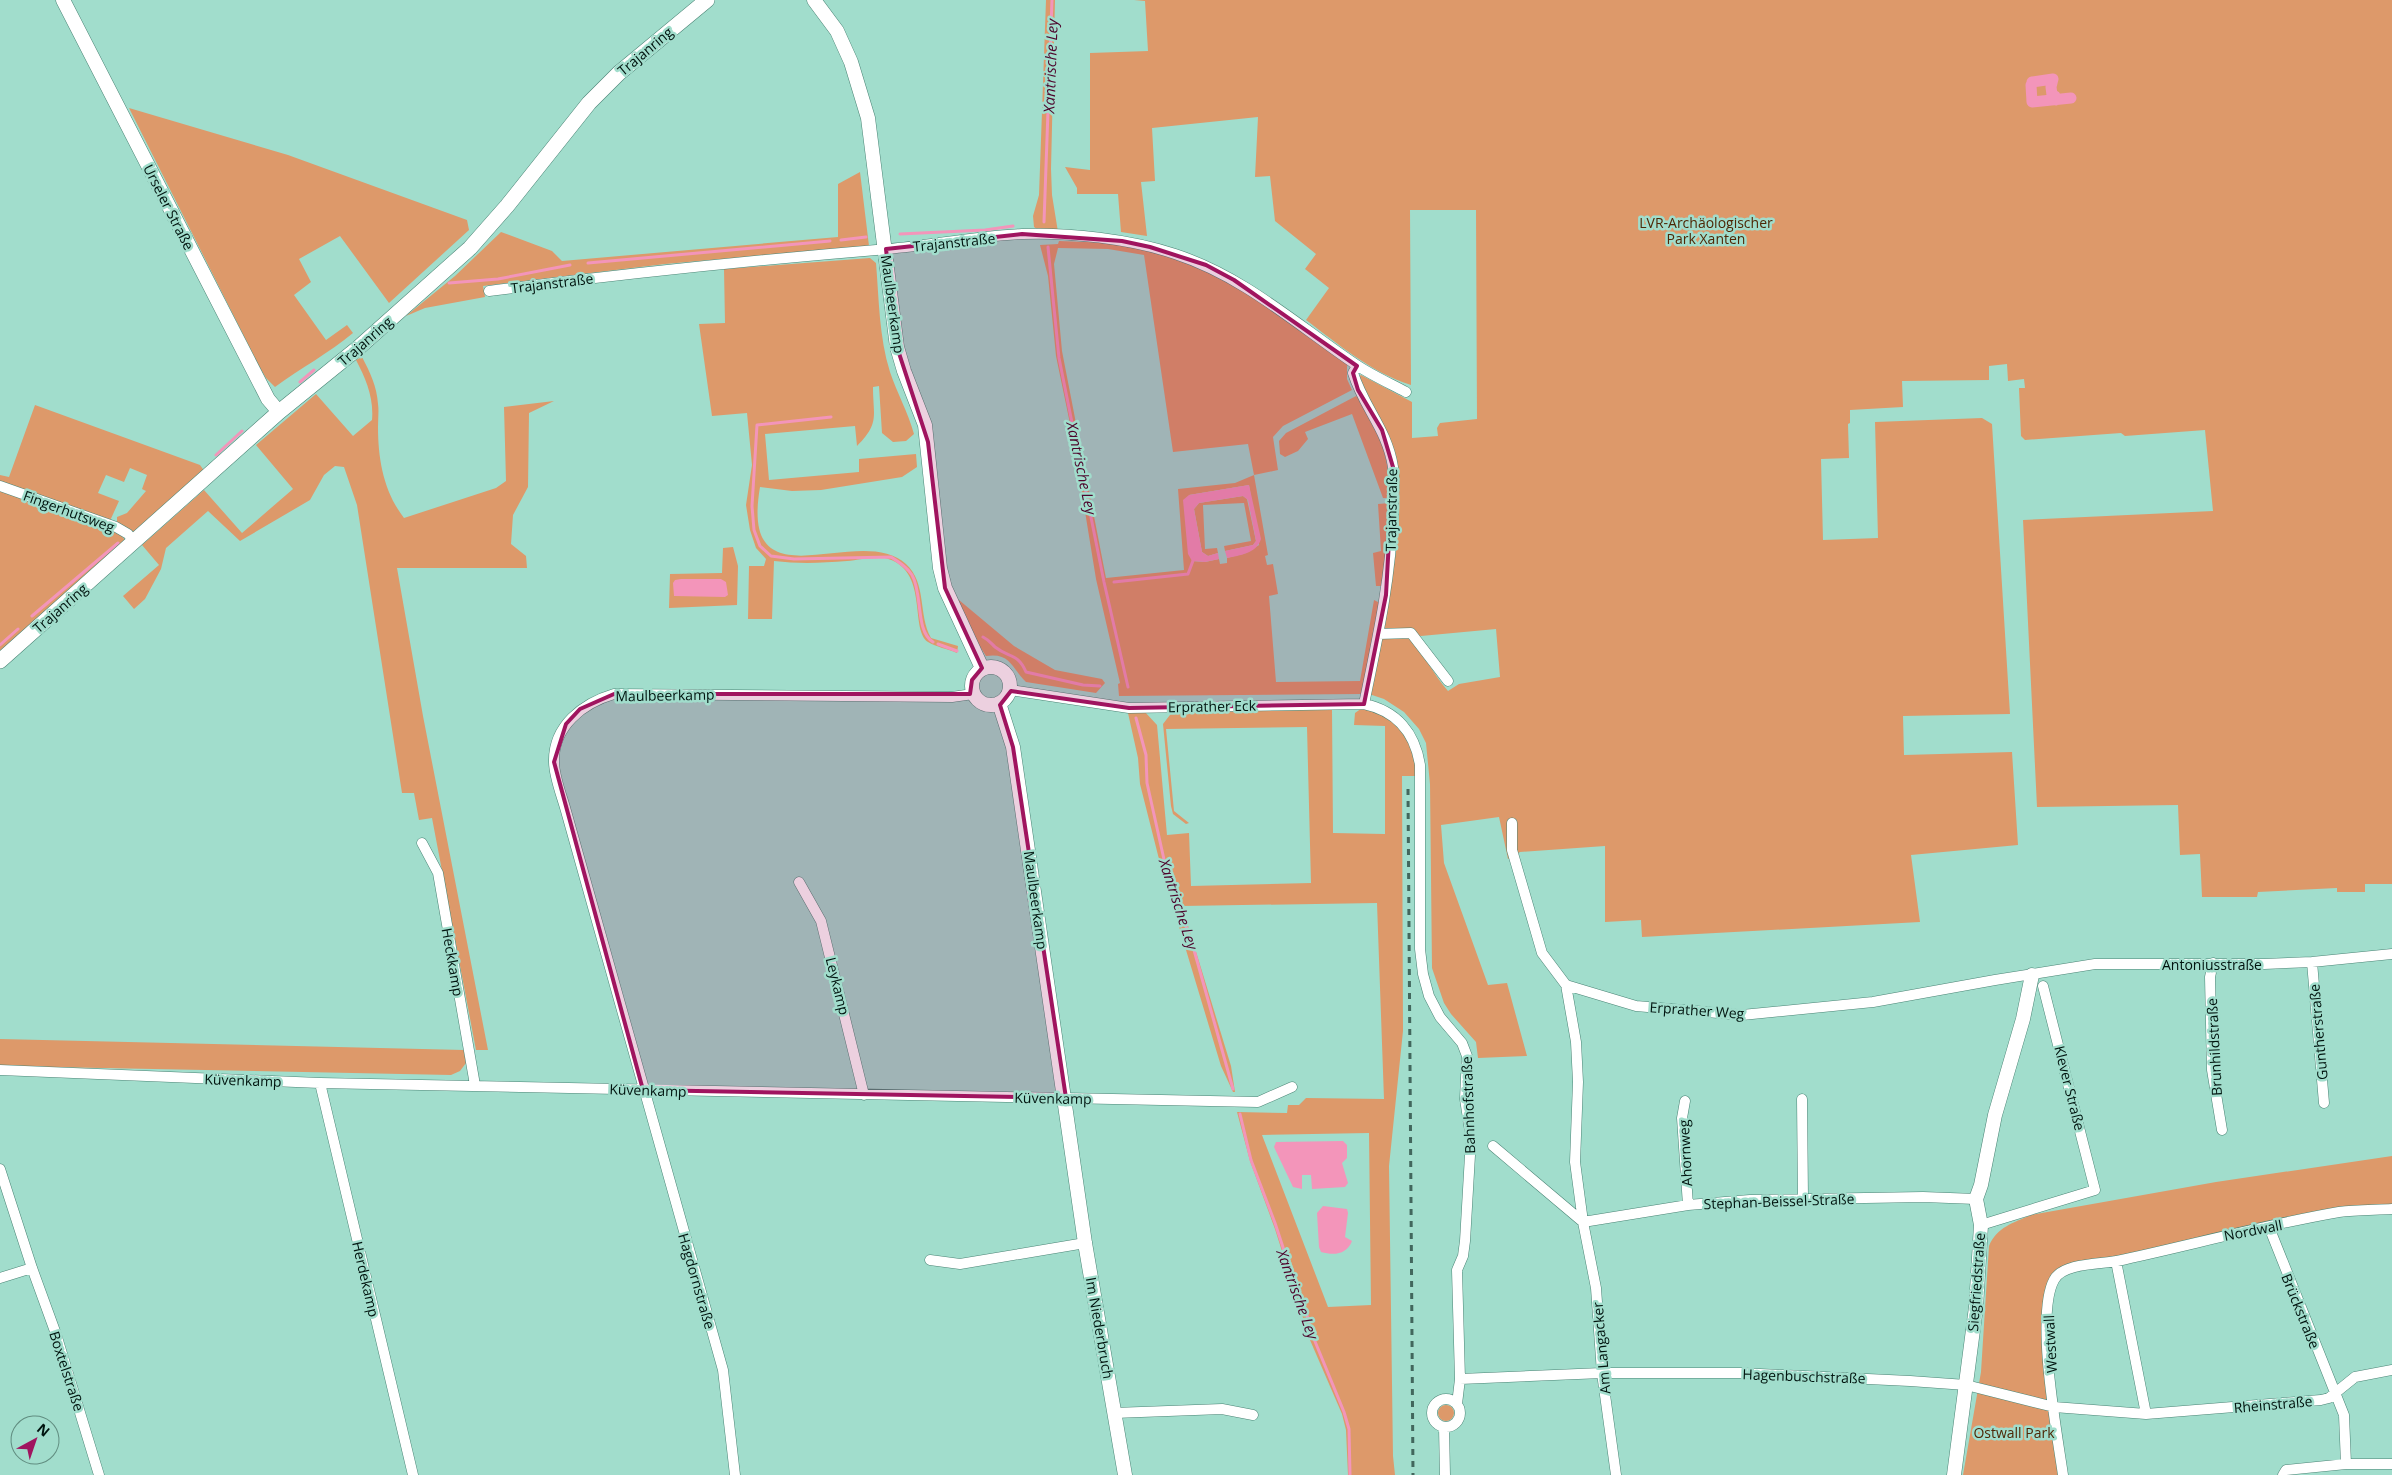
<svg xmlns="http://www.w3.org/2000/svg" width="2392" height="1475" viewBox="0 0 2392 1475" font-family="'Open Sans',sans-serif">
<style>
.green{fill:#dd996a;fill-rule:evenodd}
.water{fill:#f395ba}
.lines{fill:none;stroke-linecap:round;stroke-linejoin:round}
.stream{stroke:#f395ba;stroke-width:3}
.canal{stroke:#f395ba;stroke-width:11}
.minor-casing{stroke:#4a8475;stroke-width:11}
.tertiary-casing{stroke:#4a8475;stroke-width:15}
.secondary-casing{stroke:#4a8475;stroke-width:16}
.minor{stroke:#fff;stroke-width:10}
.tertiary{stroke:#fff;stroke-width:14}
.secondary{stroke:#fff;stroke-width:15}
.rail{stroke:#42675d;stroke-width:3;stroke-dasharray:6 6;stroke-linecap:butt}
.marked{fill:#a0145f;fill-opacity:0.2;stroke:#a0145f;stroke-width:4;stroke-linejoin:round}
.labels{text-anchor:middle;dominant-baseline:central;stroke-width:5;stroke-linejoin:round;paint-order:stroke}
.street-label{font-size:14px;fill:#00140f;stroke:#a1ddcc}
.park-label{font-size:14px;fill:#4e2706;stroke:#a1ddcc}
.water-label{font-size:15px;font-style:italic;fill:#4e052c;stroke:#a1ddcc}
</style>
<rect width="100%" height="100%" fill="#a1ddcc"/>
<!-- green -->
<path class="green" d="M1046,0H1055L1051,169L1052,195L1058,232H1041L1034,227L1033,216L1039,195Z
M1134,0H2392V884H2365V892H2337V888L2258,892L2257,897H2202L2200,854L2180,855L2178,805L2037,807L2023,520L2213,511L2205,430L2125,436L2121,433L2025,440L2021,436L2019,388H2025L2024,379L2008,381L2007,364L1989,366V380L1902,381L1903,407L1850,410V423L1848,424L1849,458L1821,459L1823,540L1878,538L1875,422L1982,418L1992,424L2010,714L1903,716L1904,755L2012,752L2018,845L1911,855L1920,922L1642,937L1641,920L1605,922V846L1520,852L1508,859L1499,817L1441,825L1444,863L1488,985L1507,983L1527,1056L1478,1058L1476,1042L1451,1014L1444,1003L1432,968L1430,784L1426,743L1419,729L1404,712L1384,699L1369,694L1381,637L1409,636C1424,654 1433,674 1448,691L1459,684L1500,677L1496,629L1421,636L1413,634V628L1385,629L1383,627C1393,573 1409,499 1392,445C1384,421 1368,400 1358,377L1361,375L1412,402V438L1438,436L1437,428L1440,423L1477,419L1476,210H1410L1411,385C1372,373 1338,344 1306,320L1329,288L1305,269L1316,254L1275,221L1270,176L1255,177L1258,117L1152,128L1155,181L1141,182L1147,236L1121,232L1118,194H1077V188L1065,167L1090,170V53L1148,51L1145,1Z
M129,108L288,155L467,220L469,230L389,303L340,236L299,259L311,282L294,295L326,340L347,325L353,333C329,353 301,368 275,387L266,378L259,366Z
M860,172L869,246L665,264L483,286L485,297L425,308L406,316L455,276L501,232L552,251L562,261L838,237V184Z
M1059,241L1112,243L1154,251L1229,280L1347,363V379L1352,390L1283,426L1273,437L1278,470L1254,475L1268,555L1265,556L1267,565L1273,564L1278,594L1269,596L1276,682L1360,681L1374,600L1380,603L1362,694L1119,696L1118,684L1120,683L1096,579L1073,438L1056,356L1048,276L1040,245L1058,244ZM1058,248L1108,249L1144,255L1173,452L1248,444L1254,475L1235,483L1178,489L1184,570L1106,578L1062,351L1054,264ZM1249,485L1259,545L1246,553L1227,558V563L1220,564L1219,559L1205,562L1192,561L1189,495Z
M870,258L876,263C879,299 879,337 890,372C897,393 908,412 914,434L906,441L893,442L882,433L879,386L873,387C873,416 880,423 857,446L855,426L765,434L769,480L859,472V459L916,454L917,467L902,477L821,490L792,491L760,487C739,610 859,521 906,564C927,583 918,615 931,638L958,646L957,653C948,649 936,647 928,642C909,629 930,569 885,558C874,556 858,560 847,561C822,563 799,564 774,561L772,619H748L749,566H764L766,559L756,548L750,530L746,505L752,465L747,413L712,416L699,324L725,323L724,269Z
M362,357C370,372 377,387 378,404C379,411 378,419 378,427C378,460 384,492 404,518L496,488L506,481L504,407L554,401L529,413L528,487L513,515L511,544L526,556L527,568H397L423,716L488,1050H476L432,818L419,820L414,793H402L357,505L344,467L335,466L324,475L310,500L240,541L208,511L166,548L161,569L145,599L134,609L123,596L159,565L142,545L204,490L242,533L293,489L256,445L316,394L353,436L372,420C374,398 366,379 356,360Z
M1356,396C1361,400 1364,406 1367,412C1383,438 1391,467 1388,498H1383L1352,414L1305,432L1308,439L1298,451L1285,457L1280,454L1279,441L1286,433Z
M35,405L200,465L205,472L138,534L117,526V517L127,513L146,491L142,489L147,475L130,468L124,482L106,475L98,493L119,501L109,523L0,483V475L9,477Z
M0,490L116,530L127,542L0,652Z
M1243,496L1247,499L1256,541L1253,545L1225,551L1224,546L1251,541L1244,503L1203,505L1205,549L1217,548L1218,553L1208,556L1202,552L1194,509L1199,503Z
M1389,503L1384,586H1376L1373,553L1381,551L1378,504Z
M733,547L738,566L737,605L669,608L670,574L722,573L723,548Z
M959,600L1014,646L1055,670L1102,679L1105,683L1096,693L1026,682C1012,669 1011,652 986,656L969,629L955,601Z
M1362,708C1399,717 1415,739 1416,776H1402L1403,1031L1389,1166L1393,1456L1395,1475H1348L1346,1430L1342,1414L1310,1340L1275,1229L1250,1161L1237,1112L1287,1113L1288,1105H1299L1306,1098L1384,1099L1377,903L1182,906L1231,1066L1235,1092H1233L1221,1066L1161,867L1140,784L1138,758L1128,713L1145,712L1157,725L1167,835L1189,833L1191,886L1311,883L1307,727L1166,729L1174,811L1189,823L1186,824L1173,814L1171,806L1163,724L1173,711L1332,710L1333,833L1385,834V726L1354,725L1355,713ZM1369,1133L1371,1305L1328,1307L1262,1135Z
M0,1039L464,1050L466,1063L460,1071L451,1075L0,1066Z
M2392,1156V1209L2340,1212L2071,1268L2054,1278L2046,1326L2063,1475H1963L1981,1372L1989,1246C1997,1227 2013,1223 2031,1215L2216,1182Z
M1438 1413a8 8 0 1 1 16 0a8 8 0 1 1-16 0Z"/>
<!-- water -->
<path class="water" d="M1249,485L1261,539C1256,554 1240,555 1227,558L1225,551L1253,545L1256,541L1248,500L1243,496L1199,503L1194,509L1202,552L1208,556L1218,553L1219,559L1205,562L1192,561L1188,554L1183,500L1189,495Z
M681,579H721L726,582L728,595L725,597L674,596L673,583L675,580Z
M1343,1141L1347,1145V1158L1342,1163L1348,1183L1345,1187L1312,1189L1311,1175H1302V1189L1293,1187L1274,1147L1276,1142Z
M1323,1206L1347,1209L1348,1213L1345,1237L1352,1241C1347,1254 1335,1256 1321,1252L1319,1247L1317,1213Z"/>
<g class="lines">
<!-- stream -->
<path class="stream" d="M1044,222L1052,0
M900,234L985,230L1013,226
M841,240L866,237
M1048,247L1059,358L1104,582L1128,687
M588,263L830,241
M449,283L498,279L570,265
M300,382L314,370
M831,417L757,425L752,506L754,530L760,546L771,556L794,559L891,557C899,562 907,567 912,575C923,594 915,631 933,642
M216,455L242,431
M1114,582L1188,574L1194,558
M32,616L118,543
M983,637C989,640 991,643 995,647C1009,658 1018,653 1026,672L1083,685L1100,686
M938,644L957,651
M0,645L18,629
M1136,718L1146,755L1147,783L1165,864L1194,950L1233,1089
M1240,1114L1251,1160L1275,1223L1296,1287L1303,1302L1314,1339L1344,1412L1349,1429L1350,1475"/>
<!-- canal -->
<path class="canal" d="M2032,82L2053,79L2051,87L2052,95L2055,96L2056,100
M2031,85L2032,102L2071,98"/>
<defs>
<path id="minor" d="M489,291C622,274 754,260 888,249C932,245 977,236 1022,234C1068,232 1131,239 1175,254C1243,276 1296,324 1355,364C1371,375 1389,383 1406,392
M1357,366L1353,373C1364,408 1387,429 1393,467C1395,482 1393,498 1393,513C1391,578 1377,641 1364,704
M0,486L116,527L128,534L135,543
M1378,634L1411,633L1448,681
M1010,690L1129,708L1364,704C1397,711 1415,733 1420,765V949L1423,974L1429,996L1440,1017L1462,1043L1467,1056L1465,1099L1471,1138L1465,1241L1463,1256L1457,1270L1460,1379L1457,1404
M1512,823V850L1542,953L1566,985L1636,1006L1742,1015L1873,1002L1995,980L2095,964H2264L2312,962L2392,954
M422,843L438,873L475,1085
M799,882L821,921L864,1095
M2312,962L2324,1103
M2213,963L2210,977L2212,1070L2222,1130
M1566,985L1576,1042L1578,1082L1575,1162L1583,1222L1596,1288L1602,1373L1616,1475
M0,1070L320,1083L1258,1102L1292,1087
M320,1083L413,1475
M1802,1099L1803,1199
M1685,1101L1682,1118L1688,1205
M1493,1146L1583,1222
M0,1169L32,1268L56,1334L99,1475
M1583,1222L1688,1205L1750,1200L1923,1197L1976,1199
M1981,1225L2095,1190L2043,986
M2269,1227L2344,1415L2346,1464
M930,1260L960,1264L1085,1243
M2116,1261L2146,1414
M0,1278L32,1268
M1460,1379L1602,1373H1740L1910,1381L1966,1385L2054,1407L2146,1414L2321,1400L2329,1398L2355,1377L2392,1370
M1432 1413a14 14 0 1 1 28 0a14 14 0 1 1-28 0Z
M1114,1413L1222,1409L1253,1415
M1444,1427L1445,1475
M735,1475L723,1370L566,811C562,796 554,777 554,762C553,726 583,703 614,694L952,697L973,694
M2063,1475C2057,1433 2035,1315 2054,1280C2062,1263 2101,1264 2117,1261C2191,1245 2264,1225 2339,1212C2356,1210 2375,1210 2392,1209
M2283,1475L2286,1470L2346,1464H2392"/>
<path id="tertiary" d="M63,0L268,399L279,412
M814,0L837,31L851,62L868,118L897,347L904,371L925,425L940,568L945,588L982,668
M972 686a19 19 0 1 1 38 0a19 19 0 1 1-38 0Z
M999,703L1013,747L1085,1243L1125,1475
M1954,1475L1976,1307L1981,1225L1976,1199L1981,1185L1995,1115L2023,1019L2032,975"/>
<path id="secondary" d="M0,661L279,412L358,348L470,248L507,206L589,103L619,73L707,0"/>
</defs>
<!-- minor casing -->
<use href="#minor" class="minor-casing"/>
<!-- tertiary casing -->
<use href="#tertiary" class="tertiary-casing"/>
<!-- secondary casing -->
<use href="#secondary" class="secondary-casing"/>
<!-- minor -->
<use href="#minor" class="minor"/>
<!-- tertiary -->
<use href="#tertiary" class="tertiary"/>
<!-- secondary -->
<use href="#secondary" class="secondary"/>
<!-- rail -->
<path class="rail" d="M1408,789L1413,1475"/>
</g>
<!-- marked area -->
<path class="marked" d="M1022,234L1122,241L1150,247L1206,265L1234,280L1357,366L1353,373L1358,390L1382,430L1393,467L1386,595L1364,704L1129,708L1011,691L1000,705L1013,747L1066,1098L643,1090L554,762L566,724L580,709L614,694H970L972,680L982,668L945,588L928,442L897,347L886,249Z"/>
<g class="labels">
<!-- street labels -->
<g class="street-label">
<text transform="translate(645 51) rotate(-40)">Trajanring</text>
<text transform="translate(169 207) rotate(63)">Urseler Straße</text>
<text transform="translate(954 242) rotate(-6)">Trajanstraße</text>
<text transform="translate(552 283) rotate(-7)">Trajanstraße</text>
<text transform="translate(893 304) rotate(82)">Maulbeerkamp</text>
<text transform="translate(365 341) rotate(-41)">Trajanring</text>
<text transform="translate(1391 510) rotate(-89)">Trajanstraße</text>
<text transform="translate(69 511) rotate(20)">Fingerhutsweg</text>
<text transform="translate(60 608) rotate(-41)">Trajanring</text>
<text transform="translate(665 695) rotate(-1)">Maulbeerkamp</text>
<text transform="translate(1212 706) rotate(-1)">Erprather Eck</text>
<text transform="translate(1036 900) rotate(82)">Maulbeerkamp</text>
<text transform="translate(453 962) rotate(80)">Heckkamp</text>
<text x="2212" y="964">Antoniusstraße</text>
<text transform="translate(838 986) rotate(76)">Leykamp</text>
<text transform="translate(1697 1010) rotate(4)">Erprather Weg</text>
<text transform="translate(2318 1032) rotate(-95)">Guntherstraße</text>
<text transform="translate(2214 1047) rotate(-93)">Brunhildstraße</text>
<text transform="translate(243 1080) rotate(2)">Küvenkamp</text>
<text transform="translate(2070 1088) rotate(76)">Klever Straße</text>
<text transform="translate(648 1090) rotate(2)">Küvenkamp</text>
<text transform="translate(1053 1098) rotate(1)">Küvenkamp</text>
<text transform="translate(1468 1105) rotate(-92)">Bahnhofstraße</text>
<text transform="translate(1685 1153) rotate(-93)">Ahornweg</text>
<text transform="translate(1779 1201) rotate(-2)">Stephan-Beissel-Straße</text>
<text transform="translate(2253 1230) rotate(-11)">Nordwall</text>
<text transform="translate(366 1279) rotate(77)">Herdekamp</text>
<text transform="translate(697 1281) rotate(74)">Hagdornstraße</text>
<text transform="translate(1976 1282) rotate(-86)">Siegfriedstraße</text>
<text transform="translate(2301 1311) rotate(68)">Brückstraße</text>
<text transform="translate(1100 1328) rotate(80)">Im Niederbruch</text>
<text transform="translate(2050 1344) rotate(-93)">Westwall</text>
<text transform="translate(1601 1348) rotate(-95)">Am Langacker</text>
<text transform="translate(67 1371) rotate(72)">Boxtelstraße</text>
<text transform="translate(1804 1376) rotate(2)">Hagenbuschstraße</text>
<text transform="translate(2273 1404) rotate(-5)">Rheinstraße</text>
</g>
<!-- park labels -->
<g class="park-label">
<text x="1706" y="222">LVR-Archäologischer<tspan x="1706" dy="16">Park Xanten</tspan></text>
<text x="2014" y="1432">Ostwall Park</text>
</g>
<!-- water labels -->
<g class="water-label">
<text transform="translate(1050 66) rotate(-88)">Xantrische Ley</text>
<text transform="translate(1082 468) rotate(78)">Xantrische Ley</text>
<text transform="translate(1179 904) rotate(72)">Xantrische Ley</text>
<text transform="translate(1298 1294) rotate(70)">Xantrische Ley</text>
</g>
</g>
<!-- north arrow -->
<g transform="translate(35 1440) rotate(40)"><circle r="24" fill="#a1ddcc" stroke="#618d80"/>
<path d="M0-4L9 19L0 12L-9 19Z" fill="#a0145f"/>
<text y="-8" font-size="14" font-weight="bold" text-anchor="middle" fill="#00140f">N</text>
</g>
</svg>
